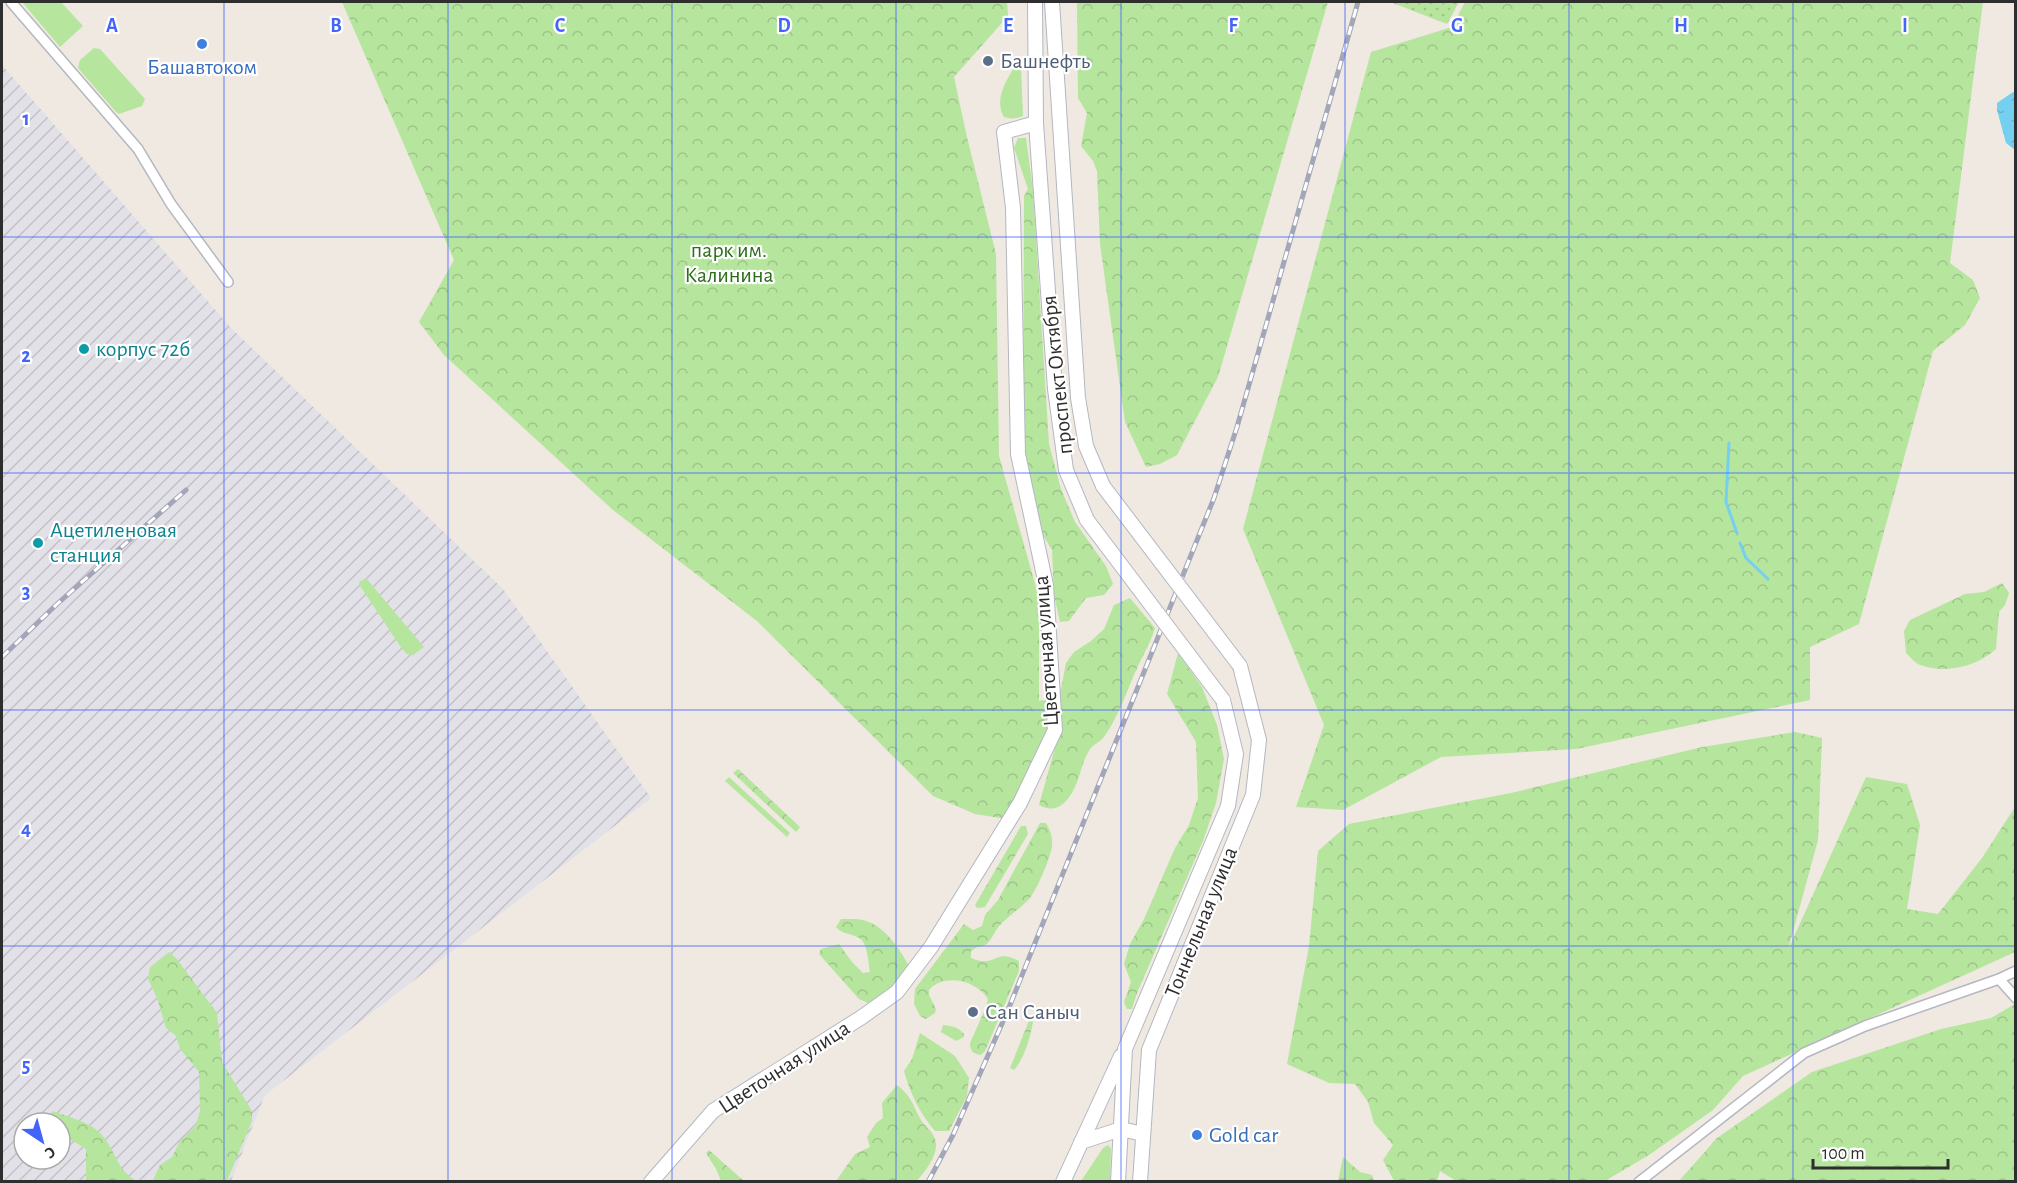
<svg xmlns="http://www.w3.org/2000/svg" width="2017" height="1183" viewBox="0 0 2017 1183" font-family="'Alegreya Sans',sans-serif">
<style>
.industrial{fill:url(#industrial-furrows);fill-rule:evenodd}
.grass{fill:#b6e59e}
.forest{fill:url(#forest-crowns)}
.garden{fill:url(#garden-dots)}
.water{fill:url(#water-ripples)}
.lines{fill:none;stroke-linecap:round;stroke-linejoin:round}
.stream{stroke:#75cff0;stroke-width:3}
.street-casing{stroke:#b4b7c1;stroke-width:12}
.secondary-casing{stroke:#b4b7c1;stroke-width:16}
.street{stroke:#fff;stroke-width:9}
.secondary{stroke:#fff;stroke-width:14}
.rail-casing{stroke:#a3a6b8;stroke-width:5}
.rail{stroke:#fff;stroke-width:3;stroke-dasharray:9;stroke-linecap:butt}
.secondary-bridge-casing{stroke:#b4b7c1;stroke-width:16;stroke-linecap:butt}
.secondary-bridge{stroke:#fff;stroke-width:14}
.grid{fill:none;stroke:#4264fb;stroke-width:1.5;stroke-opacity:0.55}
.shop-dot{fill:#3f7fe0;stroke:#fff;stroke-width:2}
.service-dot{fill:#5c6f8a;stroke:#fff;stroke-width:2}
.culture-dot{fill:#0f9aa8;stroke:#fff;stroke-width:2}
.labels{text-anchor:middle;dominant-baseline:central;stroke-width:4.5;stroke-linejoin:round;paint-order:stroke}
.service-label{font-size:22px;fill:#4e5e75;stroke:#fff;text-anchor:start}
.shop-label{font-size:22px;fill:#366cbe;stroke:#fff}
.park-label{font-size:22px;fill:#2c6e1b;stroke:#fff}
.culture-label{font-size:22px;fill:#0d838f;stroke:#fff;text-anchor:start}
.street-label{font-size:22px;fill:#2e2e2e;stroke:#fff}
.grid-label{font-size:20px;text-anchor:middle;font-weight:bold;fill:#4264fb;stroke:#fff;stroke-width:4.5;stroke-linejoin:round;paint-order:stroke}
</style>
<defs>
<pattern id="industrial-furrows" width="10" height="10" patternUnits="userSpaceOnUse" patternTransform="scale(1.5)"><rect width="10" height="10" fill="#e3e1e8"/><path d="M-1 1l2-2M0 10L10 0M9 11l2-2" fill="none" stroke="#c3c1c7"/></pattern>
<pattern id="forest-crowns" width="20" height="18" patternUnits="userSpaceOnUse" patternTransform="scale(1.5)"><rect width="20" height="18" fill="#b6e59e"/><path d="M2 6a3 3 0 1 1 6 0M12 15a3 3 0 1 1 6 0" fill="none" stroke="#9dc588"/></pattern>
<pattern id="garden-dots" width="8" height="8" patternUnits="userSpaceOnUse" patternTransform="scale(1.5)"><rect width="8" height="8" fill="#b6e59e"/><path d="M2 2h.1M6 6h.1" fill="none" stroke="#9dc588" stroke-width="1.8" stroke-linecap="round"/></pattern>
<pattern id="water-ripples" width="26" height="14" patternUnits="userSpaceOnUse" patternTransform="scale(1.5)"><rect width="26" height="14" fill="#75cff0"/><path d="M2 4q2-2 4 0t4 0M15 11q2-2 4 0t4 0" fill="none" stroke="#66b2ce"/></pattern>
</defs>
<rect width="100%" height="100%" fill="#efe9e1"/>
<!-- industrial -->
<path class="industrial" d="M2,65L232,329L503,589L651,798L265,1095L231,1181H2ZM24,1123H60V1159H24Z"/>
<!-- grass -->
<path class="grass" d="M22,2H61L83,26L60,47Z
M94,48L100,49L145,99L142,106L119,114L116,112L78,68L80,60Z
M1018,61L1021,68L1023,116C1016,119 1011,119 1004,117C993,98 1008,78 1018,61Z
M1018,138H1026L1033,190L1028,189L1014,148Z
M366,578L424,647L413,655L407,654L402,649L360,586L359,582Z
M1108,1145L1111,1149L1110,1181H1081L1103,1148Z"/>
<!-- forest -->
<path class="forest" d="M342,2H1007L1008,16L954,77L966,133L996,254L999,456L1039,598V701L1042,700L1048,701V732L1006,819L975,814L933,796L757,621L613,510L444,355L419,322L454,260Z
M1077,2H1328L1218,377L1177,455L1160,464L1146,467L1125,422L1100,244L1097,171L1093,161L1081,146L1087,113L1078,98Z
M1465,2H1983L1950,263L1973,280L1980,298L1965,325L1933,351L1859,624L1810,647V700L1576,749L1441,757L1343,810L1296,807L1324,725L1243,529L1371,52L1452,27Z
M1028,189L1033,190L1049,444L1061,489L1075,522L1106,566L1113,584L1104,595L1086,598L1069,621L1060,622L1054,595L1052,550L1041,532L1023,460L1024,196Z
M2002,583L2009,593L2005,605L1999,612L1996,649C1976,667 1946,674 1920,665C1915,663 1910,657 1906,653L1904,631L1910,620L1965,594L1984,592Z
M1130,598L1155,628C1151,642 1144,653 1138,666C1127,690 1119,716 1104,737C1100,742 1094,744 1090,749C1079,766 1080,788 1064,803C1056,810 1048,810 1039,805L1060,730L1059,699L1066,663L1074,652L1091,641L1104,629L1114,605Z
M1178,653L1202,687L1217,725L1224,759L1216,803L1203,841L1137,993L1132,1009H1127L1124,1002L1131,982L1124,964L1130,944L1144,919L1175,848L1189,825L1198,798L1196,742L1167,694Z
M1795,732L1822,738L1818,840L1788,950L1866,777L1907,784L1920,825L1907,909L1938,914L1982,858L2015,807V952L1743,1076L1713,1110L1649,1155L1605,1181H1456L1440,1171L1437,1181H1394L1383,1160L1393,1145L1374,1123L1368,1102L1355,1084L1329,1083L1287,1064L1309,946L1318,851L1349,824L1511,793L1702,747Z
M738,769L800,827L796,832L733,773Z
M729,777L790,833L787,837L725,781Z
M1040,823H1046C1050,830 1053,837 1052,846C1051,857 1037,889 1030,898C1022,907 1011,914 1002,923C992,932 992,947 977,947L971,951V958C997,969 994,947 1019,961V971L985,1051L981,1055C973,1054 970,1051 970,1043L986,1007L988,999C976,980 944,973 929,990V995L936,1009L935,1013L926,1019L920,1016L914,1004L915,989L964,924L973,930L982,926L985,915L998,900Z
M1021,826H1026L1028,834L985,907L977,908L975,905Z
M841,919C850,919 860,918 869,922C887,929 902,952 910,968L892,991L870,1004L859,999L819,954L821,949L839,944L852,962L863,973L870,972C868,962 868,943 859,938C851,933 843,935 836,927Z
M169,952L176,958L217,1013L222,1062L252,1111V1121L227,1181H148L153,1180L160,1165L172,1157L180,1141L195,1127L200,1111L199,1072L180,1049L176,1036L166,1028L157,998L148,979L150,967Z
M2015,1004V1181H1679L1717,1138L1812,1072L1941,1029L1991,1018Z
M1030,1018L1033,1022C1030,1038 1025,1057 1014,1070L1010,1068Z
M943,1025C952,1026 958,1027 964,1034V1037L956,1041L941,1032Z
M920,1033L955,1056L969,1078L967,1096L949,1131H935C920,1114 910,1093 904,1071L912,1059Z
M897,1085C913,1098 912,1104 921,1120C924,1125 930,1129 933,1135C943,1150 926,1170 917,1181H836L855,1154L870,1147L867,1137L876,1123L883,1118L882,1103Z
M53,1111C68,1117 88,1121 100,1133C116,1149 115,1169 137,1181H86V1149L60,1133V1123H52L48,1116Z
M709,1150L744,1181H721L716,1169L706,1153Z
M1343,1157L1360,1172L1372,1175L1374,1181H1338Z"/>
<!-- garden -->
<path class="garden" d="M1390,2H1459L1447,24Z"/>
<!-- water -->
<path class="water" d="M2013,92L2016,93L2015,150L2006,143L1997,110V103Z"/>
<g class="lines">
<!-- stream -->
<path class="stream" d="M1729,443L1726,502L1737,533
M1740,543L1746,558L1768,579"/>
<defs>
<path id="street" d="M11,2L138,149L171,204L228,282
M1999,979L2016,998
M1639,1182L1804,1053L1865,1026L1999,979L2016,971"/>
<path id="secondary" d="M1035,2L1036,123L1055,389L1066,470L1087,520
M1052,2L1078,398L1086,446L1103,486
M1081,1142L1121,1129L1143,1134
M651,1182L713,1111L862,1017L897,992L931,947L1020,803L1055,730L1046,585L1018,454L1013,208L1004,132L1036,123
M1063,1182L1121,1056
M1118,1182L1125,1049L1228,806L1236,754L1223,700
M1140,1182L1149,1050L1253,795L1259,740L1240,666"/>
</defs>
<!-- street casing -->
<use href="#street" class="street-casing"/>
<!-- secondary casing -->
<use href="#secondary" class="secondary-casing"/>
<!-- street -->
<use href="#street" class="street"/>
<!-- secondary -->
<use href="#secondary" class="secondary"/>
<defs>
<path id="rail" d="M2,657L56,605L186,490
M928,1182L953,1135L1008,1010L1214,498L1237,427L1358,2"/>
</defs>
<!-- rail casing -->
<use href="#rail" class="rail-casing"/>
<!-- rail -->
<use href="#rail" class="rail"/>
<defs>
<path id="secondary-bridge" d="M1103,486L1240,666
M1087,520L1223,700"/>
</defs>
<!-- secondary-bridge casing -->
<use href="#secondary-bridge" class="secondary-bridge-casing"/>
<!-- secondary-bridge -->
<use href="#secondary-bridge" class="secondary-bridge"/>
</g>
<!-- grid -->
<path class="grid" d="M224,2V1182M448,2V1182M672,2V1182M896,2V1182M1121,2V1182M1345,2V1182M1569,2V1182M1793,2V1182M2,237H2016M2,473H2016M2,710H2016M2,946H2016"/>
<!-- markers -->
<g class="shop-dot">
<circle cx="202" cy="44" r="6"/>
<circle cx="1197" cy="1135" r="6"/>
</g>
<g class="service-dot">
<circle cx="988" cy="61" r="6"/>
<circle cx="973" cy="1012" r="6"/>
</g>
<g class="culture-dot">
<circle cx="84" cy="349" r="6"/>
<circle cx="38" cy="543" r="6"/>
</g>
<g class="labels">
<!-- service labels -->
<g class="service-label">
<text x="1000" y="61">Башнефть</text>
<text x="985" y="1012">Сан Саныч</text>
</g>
<!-- shop labels -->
<g class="shop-label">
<text x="202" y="67">Башавтоком</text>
<text x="1209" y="1135" text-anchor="start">Gold car</text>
</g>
<!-- park labels -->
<g class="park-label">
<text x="729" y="250">парк им.<tspan x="729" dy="25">Калинина</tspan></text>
</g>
<!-- culture labels -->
<g class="culture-label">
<text x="96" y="349">корпус 72б</text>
<text x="50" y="530">Ацетиленовая<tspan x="50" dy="25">станция</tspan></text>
</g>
<!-- street labels -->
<g class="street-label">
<text transform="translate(1057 375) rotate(-96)">проспект Октября</text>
<text transform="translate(1046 651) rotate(-94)">Цветочная улица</text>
<text transform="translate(1201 922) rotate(-68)">Тоннельная улица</text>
<text transform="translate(784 1067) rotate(-33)">Цветочная улица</text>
</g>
</g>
<g class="grid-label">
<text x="112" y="32">A</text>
<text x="336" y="32">B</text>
<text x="560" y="32">C</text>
<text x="784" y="32">D</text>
<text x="1008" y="32">E</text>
<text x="1233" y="32">F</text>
<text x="1457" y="32">G</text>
<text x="1681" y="32">H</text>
<text x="1905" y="32">I</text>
<text x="26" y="125">1</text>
<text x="26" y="362">2</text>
<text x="26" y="598">3</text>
<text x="26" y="835">4</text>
<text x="26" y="1072">5</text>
</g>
<!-- border -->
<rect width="2017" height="1183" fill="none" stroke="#2e2e2e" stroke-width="6"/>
<!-- north arrow -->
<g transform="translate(42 1141) rotate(144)"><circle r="28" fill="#ffffff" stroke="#ababab" stroke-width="1.5"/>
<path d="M0-4.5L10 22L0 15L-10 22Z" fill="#4264fb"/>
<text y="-9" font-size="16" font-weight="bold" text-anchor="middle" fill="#2e2e2e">С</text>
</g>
<!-- scale -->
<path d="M1813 1159v9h135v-9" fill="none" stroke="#2e2e2e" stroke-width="3"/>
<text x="1822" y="1159" font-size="18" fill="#2e2e2e" stroke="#ffffff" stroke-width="4.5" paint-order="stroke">100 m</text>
</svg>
